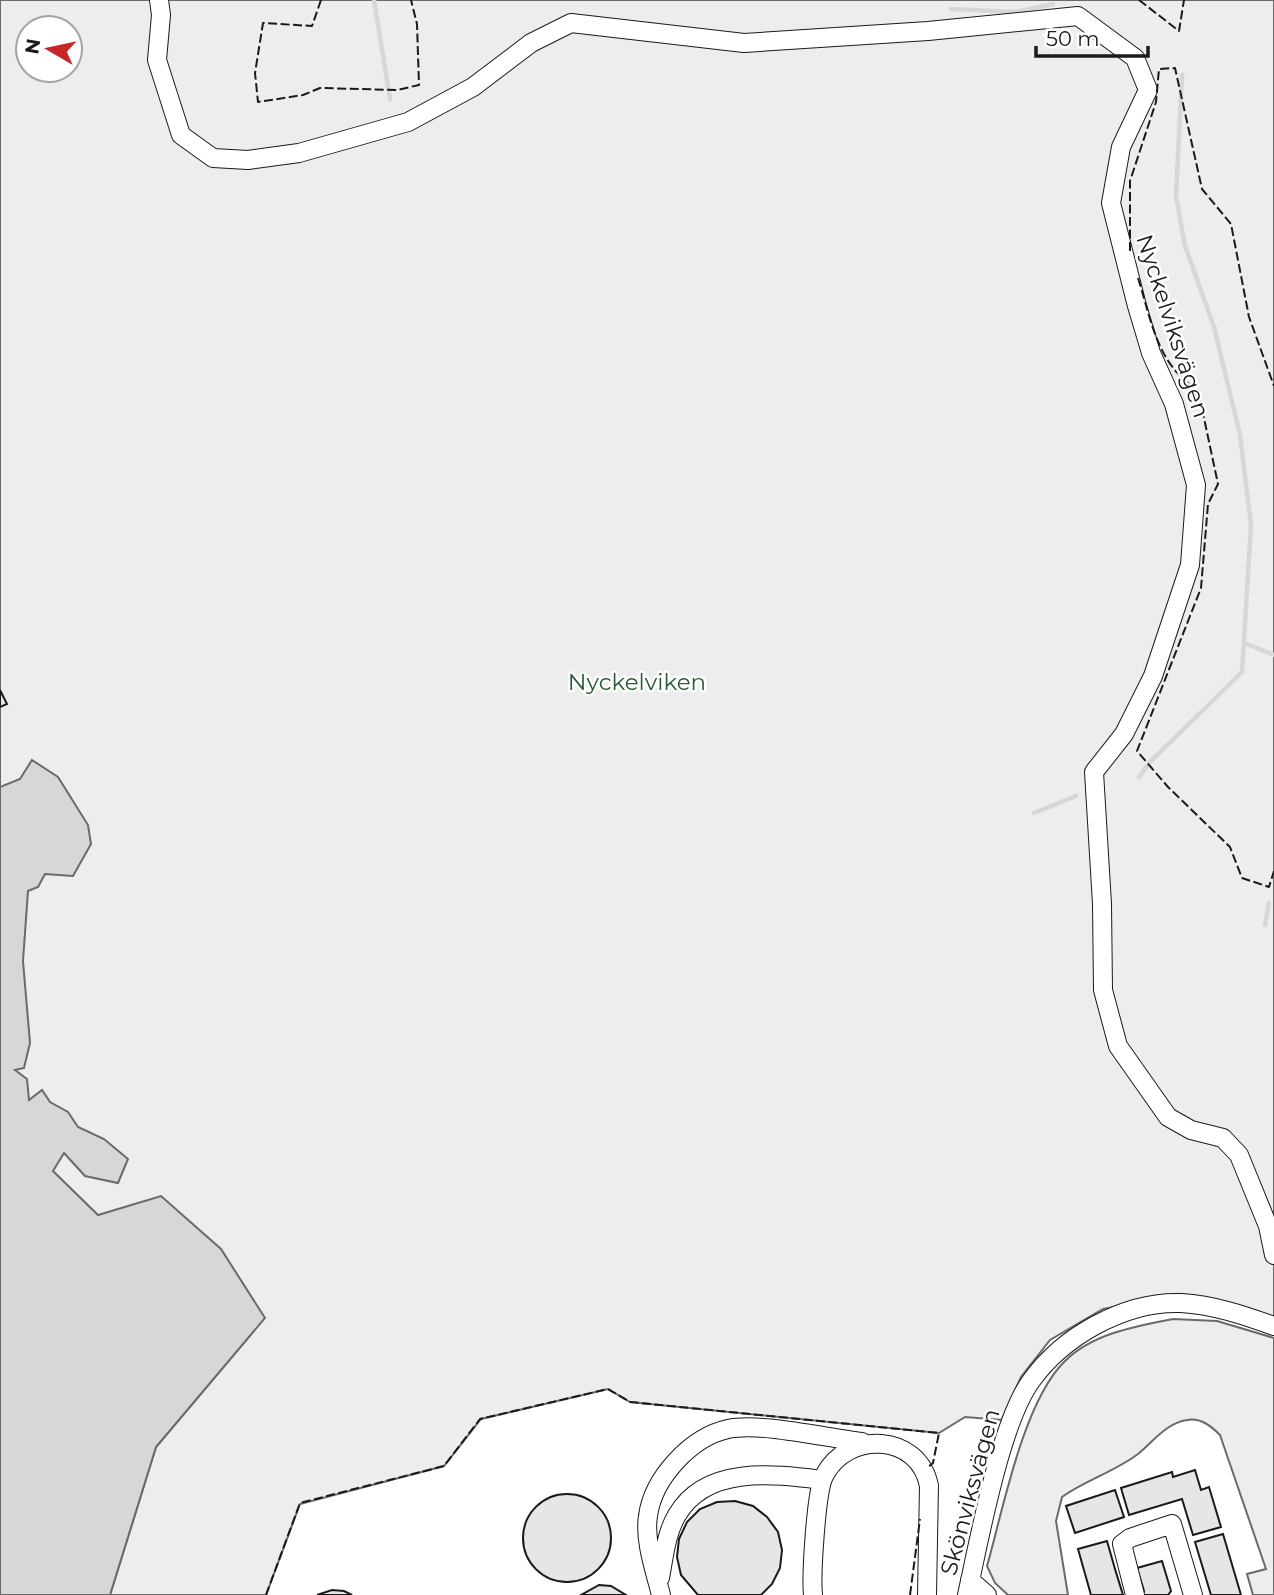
<svg xmlns="http://www.w3.org/2000/svg" width="1274" height="1595" viewBox="0 0 1274 1595" font-family="Montserrat,sans-serif">
<style>
.green{fill:#ededed;stroke:#6a6a6a;stroke-width:2;fill-rule:evenodd}
.water{fill:#d7d7d7;stroke:#6a6a6a;stroke-width:2}
.lines{fill:none;stroke-linecap:round;stroke-linejoin:round}
.stream{stroke:#d7d7d7;stroke-width:4.5}
.building{fill:#e6e6e6;stroke:#1a1a1a;stroke-width:2}
.minor-casing{stroke:#1a1a1a;stroke-width:20}
.minor{stroke:#fff;stroke-width:18}
.fence{stroke:#1a1a1a;stroke-width:2;stroke-dasharray:9 3.5;stroke-linecap:butt}
.labels{text-anchor:middle;dominant-baseline:central;stroke-width:5;stroke-linejoin:round;paint-order:stroke}
.street-label{font-size:23px;fill:#1a1a1a;stroke:#fff}
.park-label{font-size:23px;fill:#2b5a34;stroke:#fff}
</style>
<rect width="100%" height="100%" fill="#fff"/>
<!-- green -->
<path class="green" d="M0,0H1274V1318L1183,1295L1103,1309L1050,1340L1021,1377L1002,1420L965,1417L939,1433L630,1402L608,1389L481,1419L444,1466L300,1504L266,1595H110L156,1447L246,1340L0,1314ZM28,28H70V70H28Z
M1173,1319L1217,1321L1274,1338V1595H1253L1247,1574L1266,1569L1220,1435C1211,1426 1200,1417 1187,1420C1166,1423 1153,1442 1138,1454C1114,1472 1086,1480 1062,1497L1056,1521L1068,1595H1008L995,1583L987,1566C1003,1510 1023,1403 1064,1362C1091,1334 1136,1326 1173,1319Z"/>
<!-- water -->
<path class="water" d="M32,760L58,777L88,825L91,844L73,876L45,874L38,887L28,891L23,961L30,1043L24,1068L15,1070L27,1079L29,1100L42,1090L50,1102L68,1112L78,1127L104,1139L128,1159L118,1183L85,1176L64,1153L53,1171L98,1215L161,1196L221,1249L265,1318L156,1447L110,1595H0V787L20,779Z"/>
<g class="lines">
<!-- stream -->
<path class="stream" d="M374,0L390,99
M951,9L1015,12L1053,4
M1244,643L1274,655
M1139,777L1150,762L1242,672L1251,525L1240,435L1214,327L1185,246L1176,196L1182,75
M1034,813L1076,796
M1265,925L1269,903"/>
</g>
<!-- building -->
<path class="building" d="M0,690L7,704L0,707Z
M1195,1470L1201,1490L1209,1487L1221,1527L1193,1535L1182,1499L1129,1515L1121,1488L1172,1472L1173,1477Z
M1115,1490L1124,1517L1075,1533L1066,1506Z
M523 1538a44 44 0 1 1 88 0a44 44 0 1 1-88 0Z
M735,1501L753,1506L767,1517L778,1532L782,1550L780,1568L772,1584L761,1595H698L681,1575L677,1557L679,1539L687,1522L700,1509L717,1502Z
M1223,1534L1241,1595H1211L1195,1542Z
M1107,1541L1115,1569L1123,1595H1091L1078,1549Z
M1162,1561L1171,1591L1168,1595H1142L1144,1591L1137,1568Z
M599,1585L611,1586L626,1595H581Z
M332,1590L344,1591L352,1595H317Z"/>
<g class="lines">
<defs>
<path id="minor" d="M159,0L161,15L157,60L181,135L213,158L248,160L299,153L408,122L473,87L531,43L571,23L744,43L928,31L1078,16L1135,58L1148,90L1121,147L1111,203L1137,306L1151,353L1174,404L1196,485L1190,565L1153,676L1124,734L1094,772L1102,904L1103,990L1118,1046L1168,1117L1191,1130L1223,1138L1239,1155L1268,1226L1274,1255
M660,1578C664,1557 666,1533 677,1515C706,1465 774,1474 822,1480
M970,1580L987,1595
M661,1595C655,1571 644,1540 648,1516C653,1478 691,1437 728,1429C761,1422 826,1438 862,1442
M813,1595C811,1576 816,1492 824,1476C847,1430 919,1433 929,1486L927,1595
M967,1595C979,1541 1000,1424 1031,1381C1063,1336 1125,1301 1181,1303C1214,1305 1243,1315 1274,1326
M1135,1595L1122,1544L1130,1538L1172,1524L1193,1595"/>
</defs>
<!-- minor casing -->
<use href="#minor" class="minor-casing"/>
<!-- minor -->
<use href="#minor" class="minor"/>
<!-- fence -->
<path class="fence" d="M321,0L312,26L263,23L255,73L258,102L303,95L320,88L397,90L419,85L417,24L411,0
M1139,0L1179,31L1184,0
M1130,251V181L1156,102L1159,69L1175,68L1202,189L1231,224L1249,317L1274,386
M1138,278C1152,322 1157,365 1198,390L1218,484L1208,504L1201,588L1137,751L1168,787L1230,847L1242,878L1269,887L1274,871
M266,1595L300,1503L444,1466L480,1419L608,1389L630,1402L939,1433L933,1463L927,1468
M910,1595L920,1519"/>
</g>
<g class="labels">
<!-- street labels -->
<g class="street-label">
<text transform="translate(1173 326) rotate(72)">Nyckelviksvägen</text>
<text transform="translate(970 1492) rotate(-75)">Skönviksvägen</text>
</g>
<!-- park labels -->
<g class="park-label">
<text x="637" y="682">Nyckelviken</text>
</g>
</g>
<!-- north arrow -->
<g transform="translate(49 49) rotate(279)"><circle r="33" fill="#ffffff" stroke="#a3a3a3" stroke-width="2"/>
<path d="M0-5L12 26L0 18L-12 26Z" fill="#c62828"/>
<text y="-10" font-size="19" font-weight="bold" text-anchor="middle" fill="#1a1a1a">N</text>
</g>
<!-- scale -->
<path d="M1036 46v10h112v-10" fill="none" stroke="#1a1a1a" stroke-width="3.5"/>
<text x="1046" y="46" font-size="21" fill="#1a1a1a" stroke="#ffffff" stroke-width="5" paint-order="stroke">50 m</text>
</svg>
